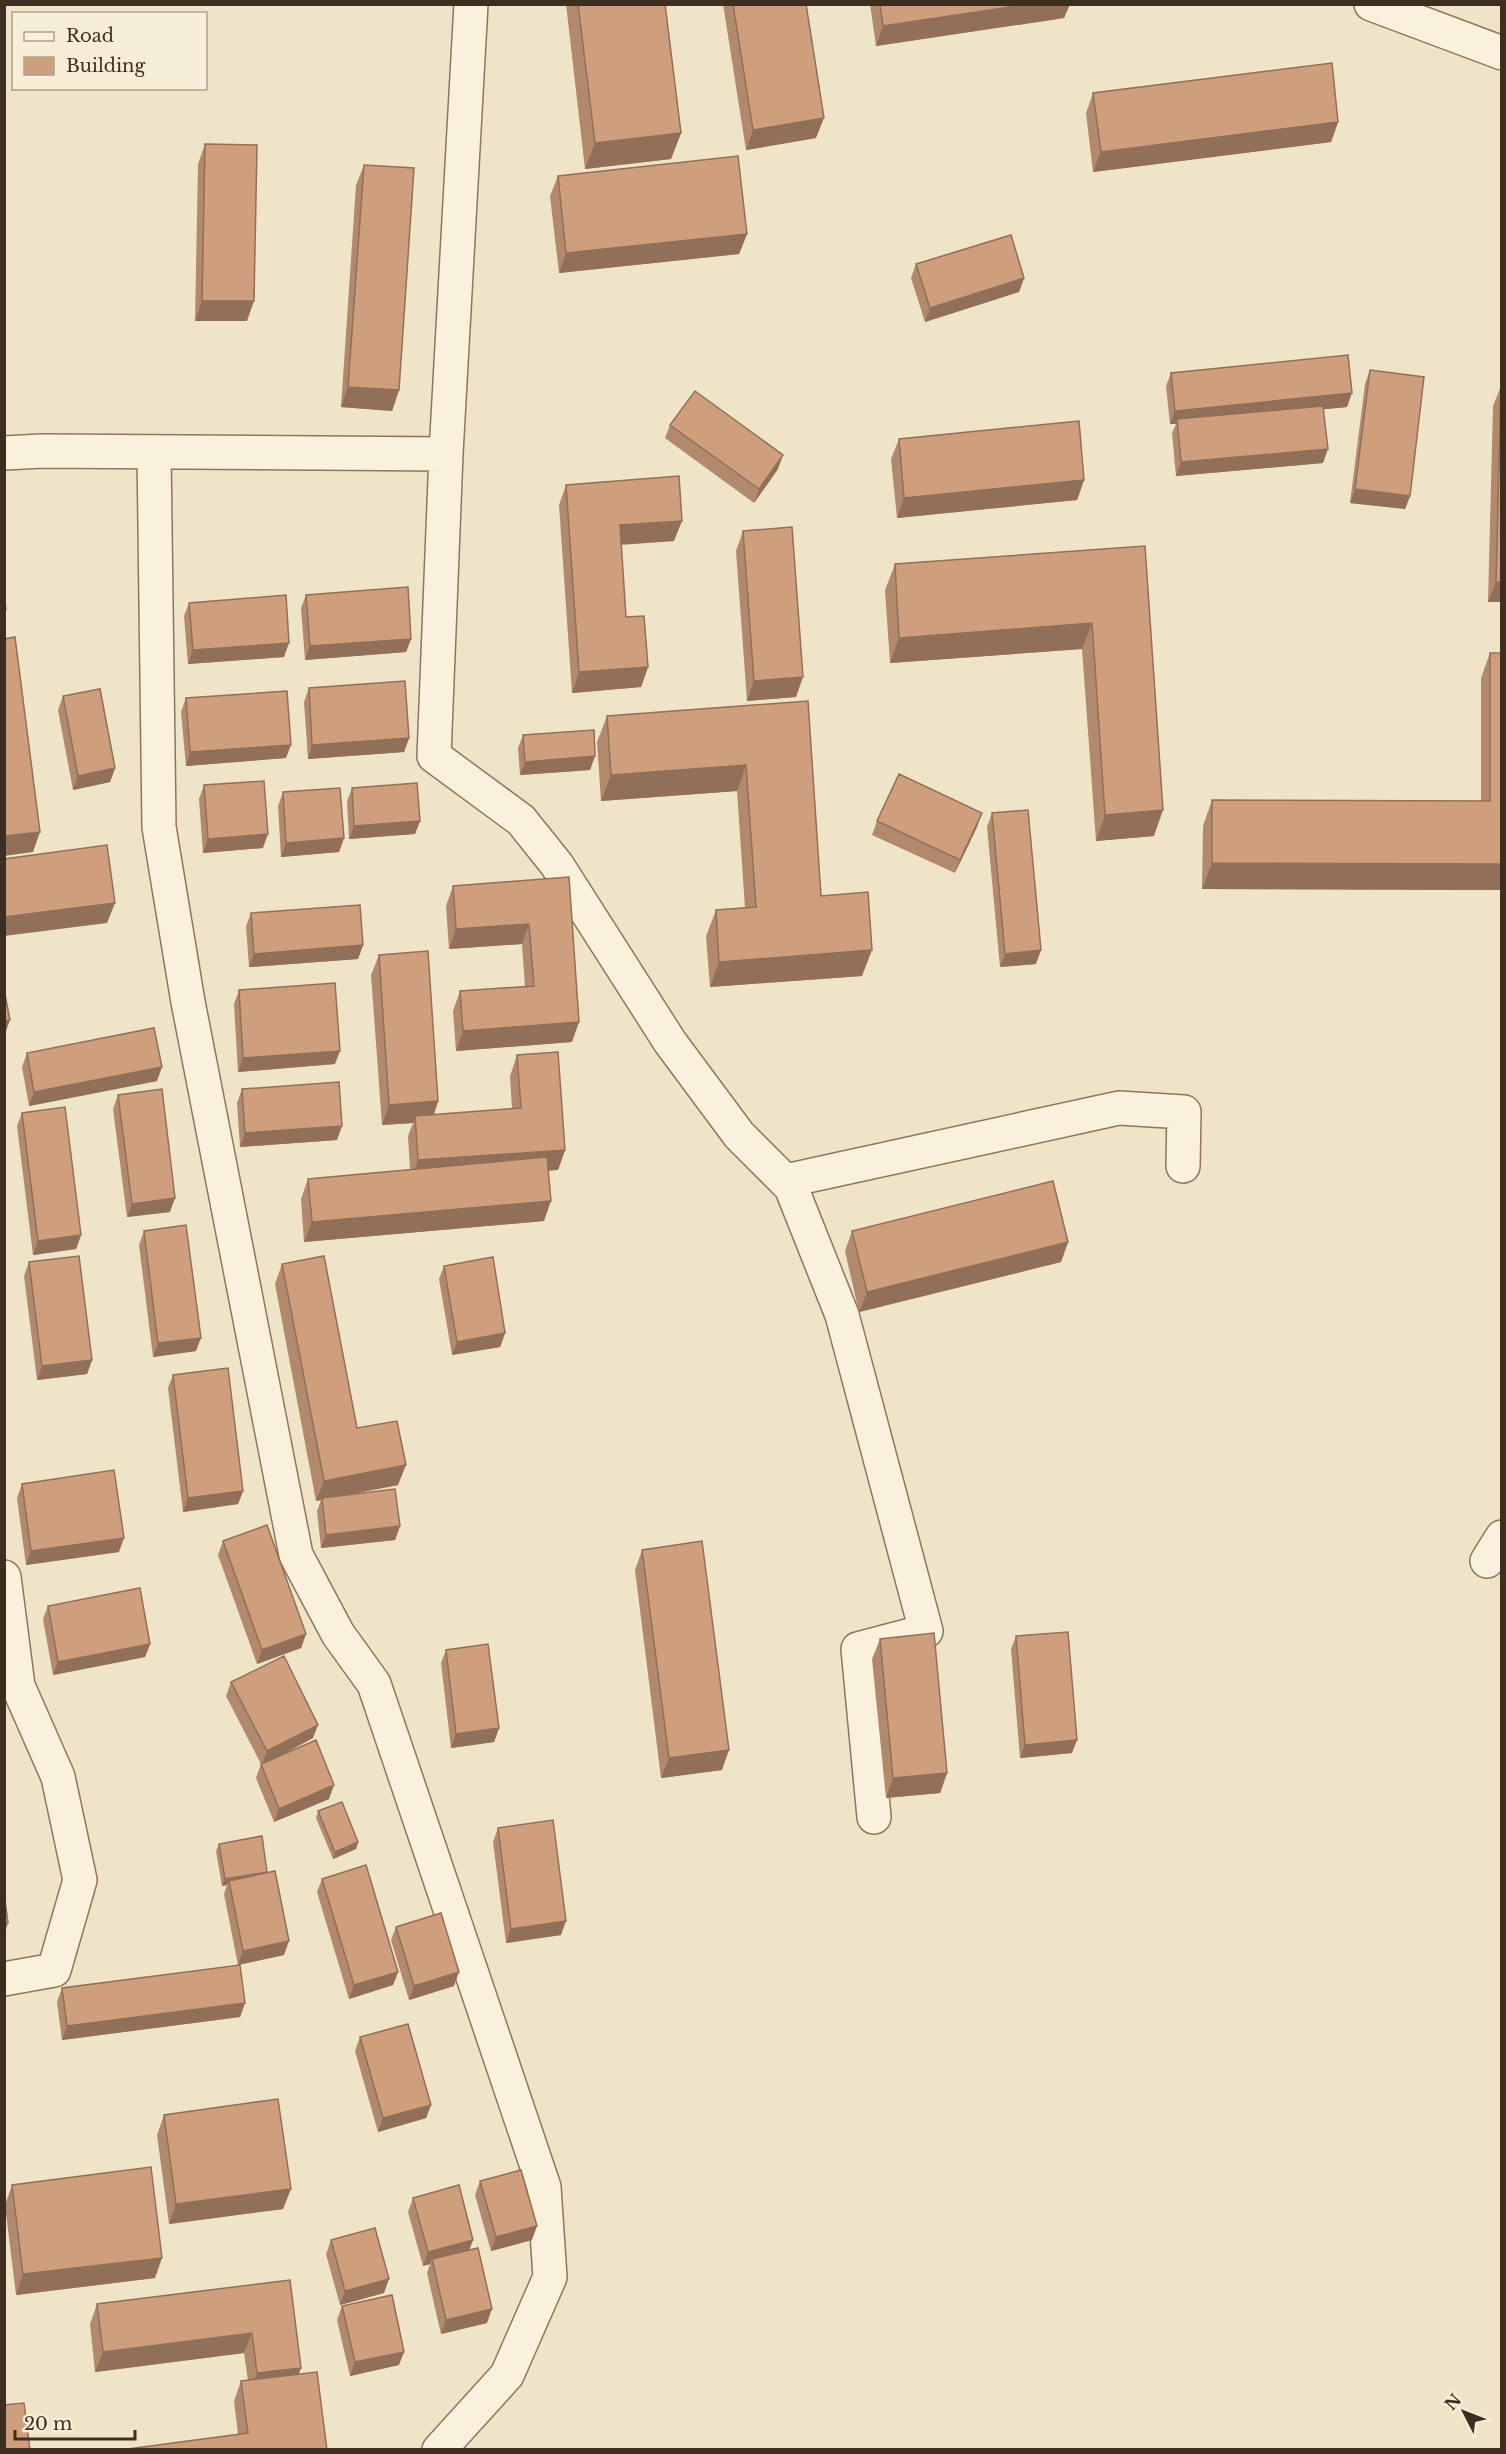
<svg xmlns="http://www.w3.org/2000/svg" width="1506" height="2454" viewBox="0 0 1506 2454" font-family="'Libre Baskerville',serif">
<style>
.lines{fill:none;stroke-linecap:round;stroke-linejoin:round}
.street-casing{stroke:#8d765c;stroke-width:36}
.street{stroke:#faf1dc;stroke-width:33}
.wall{fill:#b2896c}
.shaded-wall{fill:#916f58}
.building{fill:#cf9f7d;stroke:#916f58;stroke-width:1.5}
</style>
<rect width="100%" height="100%" fill="#f0e4c8"/>
<g class="lines">
<defs>
<path id="street" d="M1371,4L1502,53
M154,452L159,827L188,1002L296,1555L338,1634L374,1684L544,2187L550,2277L507,2375L439,2450
M4,453L42,451L446,454L471,4
M446,454L434,756L521,820L557,865L670,1042L739,1135L791,1187L842,1315L926,1631L858,1649L874,1817
M785,1181L1119,1108L1184,1112L1183,1166
M1487,1561L1502,1537
M4,1577L18,1686L58,1777L80,1880L54,1970L4,1979"/>
</defs>
<!-- street casing -->
<use href="#street" class="street-casing"/>
<!-- street -->
<use href="#street" class="street"/>
</g>
<!-- wall -->
<path class="wall" d="M566,4H665L681,133L671,159L585,169Z
M723,4H806L816,138L746,150Z
M870,4H1070L1064,18L876,46Z
M1093,93L1338,122L1331,142L1093,172L1086,113Z
M205,144L247,321H195L198,164Z
M364,165L399,390L392,411L341,407L356,185Z
M558,176L747,234L739,254L559,273L550,196Z
M916,264L1024,278L1019,292L925,322L911,278Z
M1370,370L1410,496L1405,509L1350,503L1365,384Z
M1171,373L1347,407L1324,409L1323,463L1176,476L1172,433L1176,424H1170L1166,386Z
M1501,386L1502,602H1488L1493,406Z
M670,425L778,469L754,503L665,438Z
M899,439L1084,480L1077,500L897,518L891,459Z
M566,485L674,541L621,545L626,617L648,667L641,687L572,693L559,505Z
M743,531L796,697L747,701L736,551Z
M1145,546L1154,836L1096,841L1082,649L890,663L885,590L895,564Z
M306,595L411,639L406,652L305,660L301,608Z
M189,603L284,657L188,664L184,616Z
M1490,653H1502V890L1202,889L1203,826L1212,800L1481,801V678Z
M309,688L409,738L404,752L308,759L304,702Z
M63,696L115,768L110,782L73,790L58,710Z
M186,698L286,758L186,766L181,712Z
M808,701L821,896L862,976L710,987L706,936L716,910L745,908L737,791L601,801L597,742L607,716Z
M523,735L595,756L590,770L520,775L518,748Z
M204,785L263,848L203,853L199,799Z
M352,788L420,821L415,834L349,839L347,801Z
M283,792L344,838L339,852L281,857L278,806Z
M992,813L1036,964L1000,967L987,827Z
M877,821L977,827L955,873L872,835Z
M569,877L572,1042L456,1051L453,1011L460,991L525,987L522,944L449,949L446,906L453,886Z
M251,913L363,945L358,959L249,967L246,926Z
M379,955L438,1101L434,1115L512,1109L510,1076L517,1055L565,1150L558,1170H548L544,1221L304,1242L301,1199L308,1179L410,1170L408,1136L413,1123L382,1125L371,975Z
M239,990L335,1064L238,1072L234,1004Z
M27,1053L157,1081L29,1106L22,1067Z
M242,1089L337,1140L240,1147L237,1103Z
M118,1095L170,1212L127,1217L113,1109Z
M22,1113L81,1235L76,1249L33,1255L17,1126Z
M144,1231L196,1351L153,1357L139,1245Z
M852,1231L1068,1242L1061,1262L859,1312L845,1251Z
M29,1262L92,1360L87,1374L37,1380L24,1276Z
M282,1264L357,1428L398,1485L350,1494L400,1526L395,1540L321,1548L317,1511L321,1500L316,1501L275,1284Z
M444,1266L505,1333L500,1347L452,1355L439,1279Z
M173,1375L243,1491L238,1504L183,1512L168,1388Z
M22,1484L119,1552L26,1565L17,1498Z
M223,1541L306,1634L301,1648L257,1664L218,1555Z
M642,1550L722,1770L661,1778L635,1570Z
M48,1606L150,1644L145,1657L53,1675L43,1619Z
M1016,1636L1072,1753L1020,1758L1011,1649Z
M880,1639L947,1773L940,1793L886,1798L872,1659Z
M446,1650L499,1728L494,1742L451,1748L441,1663Z
M231,1682L313,1738L278,1757L329,1799L274,1822L256,1778L261,1764L226,1696Z
M318,1811L358,1842L356,1849L333,1859L316,1818Z
M498,1828L561,1935L506,1943L493,1842Z
M219,1844L267,1872L284,1955L238,1965L224,1894L227,1885L222,1886L216,1851Z
M322,1879L398,1972L393,1985L349,1999L317,1892Z
M396,1927L454,1986L409,2000L391,1940Z
M62,1988L245,2003L240,2017L62,2040L57,2002Z
M360,2037L431,2105L426,2118L378,2132L355,2051Z
M164,2115L283,2209L169,2224L157,2135Z
M480,2181L532,2240L491,2251L475,2195Z
M12,2185L155,2278L16,2295L5,2205Z
M413,2198L469,2250L487,2323L441,2334L427,2273L430,2264L423,2266L408,2212Z
M331,2240L384,2293L340,2305L326,2254Z
M290,2280L299,2374L327,2450L238,2434L234,2401L241,2381H248L244,2353L95,2372L90,2324L97,2304Z
M342,2306L399,2365L350,2376L337,2320Z"/>
<!-- shaded-wall -->
<path class="shaded-wall" d="M1029,4H1070L1064,18L876,46L883,26Z
M824,118L816,138L746,150L753,130Z
M1338,122L1331,142L1093,172L1101,152Z
M681,133L671,159L585,169L595,143Z
M747,234L739,254L559,273L566,253Z
M1024,278L1019,292L925,322L930,308Z
M202,301H254L247,321H195Z
M348,387L399,390L392,411L341,407Z
M1352,393L1347,407L1178,424L1177,419L1176,424H1170L1175,411Z
M1328,449L1323,463L1176,476L1181,462Z
M783,455L778,469L754,503L759,489Z
M1084,480L1077,500L897,518L904,498Z
M1355,489L1410,496L1405,509L1350,503Z
M682,521L674,541L612,545L620,525Z
M1496,582H1502V602H1488Z
M1092,623L1082,649L890,663L899,638Z
M411,639L406,652L305,660L310,646Z
M289,643L284,657L188,664L193,650Z
M648,667L641,687L572,693L579,672Z
M803,677L796,697L747,701L754,681Z
M409,738L404,752L308,759L312,745Z
M291,745L286,758L186,766L190,752Z
M595,756L590,770L520,775L525,762Z
M746,765L737,791L601,801L611,775Z
M115,768L110,782L73,790L78,776Z
M1163,810L1154,836L1096,841L1105,815Z
M982,813L977,827L955,873L960,860Z
M420,821L415,834L349,839L354,826Z
M40,832L33,852L4,856V836Z
M268,834L263,848L203,853L208,839Z
M344,838L339,852L281,857L286,843Z
M1212,863L1502,864V890L1202,889Z
M115,903L107,923L4,936V917Z
M529,924L522,944L449,949L456,929Z
M363,945L358,959L249,967L254,954Z
M872,950L862,976L710,987L719,962Z
M1041,950L1036,964L1000,967L1005,954Z
M10,1020L5,1034H4V1021Z
M579,1022L572,1042L456,1051L463,1031Z
M340,1051L335,1064L238,1072L243,1058Z
M162,1067L157,1081L29,1106L34,1092Z
M438,1101L431,1122L415,1116L413,1123L382,1125L389,1105Z
M342,1126L337,1140L240,1147L245,1133Z
M565,1150L558,1170L411,1181L418,1160Z
M175,1198L170,1212L127,1217L132,1204Z
M551,1201L544,1221L304,1242L312,1222Z
M81,1235L76,1249L33,1255L38,1241Z
M1068,1242L1061,1262L859,1312L867,1292Z
M505,1333L500,1347L452,1355L457,1342Z
M201,1338L196,1351L153,1357L158,1343Z
M92,1360L87,1374L37,1380L42,1366Z
M406,1465L398,1485L322,1500V1498L321,1500L316,1501L324,1481Z
M243,1491L238,1504L183,1512L188,1498Z
M400,1526L395,1540L321,1548L326,1535Z
M124,1538L119,1552L26,1565L31,1551Z
M306,1634L301,1648L257,1664L262,1650Z
M150,1644L145,1657L53,1675L58,1662Z
M318,1725L313,1738L262,1765L267,1751Z
M499,1728L494,1742L451,1748L456,1734Z
M1077,1740L1072,1753L1020,1758L1025,1745Z
M729,1750L722,1770L661,1778L669,1758Z
M947,1773L940,1793L886,1798L893,1778Z
M334,1785L329,1799L274,1822L279,1809Z
M358,1842L356,1849L333,1859L335,1852Z
M267,1872L265,1879L229,1881L227,1885L222,1886L225,1879Z
M566,1921L561,1935L506,1943L511,1929Z
M8,1923L4,1934V1924Z
M289,1941L284,1955L238,1965L243,1951Z
M398,1972L393,1985L349,1999L354,1985Z
M459,1972L454,1986L409,2000L414,1986Z
M245,2003L240,2017L62,2040L67,2026Z
M431,2105L426,2118L378,2132L383,2118Z
M291,2189L283,2209L169,2224L176,2204Z
M537,2226L532,2240L491,2251L496,2237Z
M473,2240L468,2254L432,2259L430,2264L423,2266L428,2252Z
M162,2258L155,2278L16,2295L23,2274Z
M389,2279L384,2293L340,2305L345,2291Z
M492,2309L487,2323L441,2334L446,2320Z
M252,2333L244,2353L95,2372L103,2352Z
M404,2352L399,2365L350,2376L355,2362Z
M301,2368L294,2388L249,2393L257,2373Z"/>
<!-- building -->
<path class="building" d="M578,4H665L681,133L595,143Z
M733,4H806L824,118L753,130Z
M880,4H1029L883,26Z
M1332,63L1338,122L1101,152L1093,93Z
M205,144L257,145L254,301H202Z
M738,156L747,234L566,253L558,176Z
M364,165L414,168L399,390L348,387Z
M1011,235L1024,278L930,308L916,264Z
M1348,355L1352,393L1175,411L1171,373Z
M1370,370L1424,377L1410,496L1355,489Z
M1501,386H1502V582H1496Z
M695,391L783,455L759,489L670,425Z
M1323,406L1328,449L1181,462L1177,419Z
M1079,421L1084,480L904,498L899,439Z
M679,476L682,521L620,525L626,617L644,616L648,667L579,672L566,485Z
M792,527L803,677L754,681L743,531Z
M1145,546L1163,810L1105,815L1092,623L899,638L895,564Z
M408,587L411,639L310,646L306,595Z
M4,595L6,609H4Z
M286,595L289,643L193,650L189,603Z
M15,637L40,832L4,836V639Z
M1490,653H1502V864L1212,863V800L1490,801Z
M405,681L409,738L312,745L309,688Z
M100,689L115,768L78,776L63,696Z
M287,691L291,745L190,752L186,698Z
M808,701L821,896L868,892L872,950L719,962L716,910L756,907L746,765L611,775L607,716Z
M594,730L595,756L525,762L523,735Z
M899,774L982,813L960,860L877,821Z
M264,781L268,834L208,839L204,785Z
M417,783L420,821L354,826L352,788Z
M340,788L344,838L286,843L283,792Z
M1028,810L1041,950L1005,954L992,813Z
M107,845L115,903L4,917V859Z
M569,877L579,1022L463,1031L460,991L534,986L529,924L456,929L453,886Z
M360,905L363,945L254,954L251,913Z
M428,951L438,1101L389,1105L379,955Z
M335,983L340,1051L243,1058L239,990Z
M4,989L10,1020L4,1021Z
M154,1028L162,1067L34,1092L27,1053Z
M558,1052L565,1150L418,1160L415,1116L521,1108L517,1055Z
M339,1082L342,1126L245,1133L242,1089Z
M162,1089L175,1198L132,1204L118,1095Z
M65,1107L81,1235L38,1241L22,1113Z
M547,1157L551,1201L312,1222L308,1179Z
M1053,1181L1068,1242L867,1292L852,1231Z
M186,1225L201,1338L158,1343L144,1231Z
M79,1256L92,1360L42,1366L29,1262Z
M324,1256L357,1428L397,1421L406,1465L324,1481L282,1264Z
M493,1257L505,1333L457,1342L444,1266Z
M228,1368L243,1491L188,1498L173,1375Z
M114,1470L124,1538L31,1551L22,1484Z
M395,1489L400,1526L326,1535L322,1498Z
M267,1525L306,1634L262,1650L223,1541Z
M702,1541L729,1750L669,1758L642,1550Z
M140,1588L150,1644L58,1662L48,1606Z
M1068,1632L1077,1740L1025,1745L1016,1636Z
M934,1633L947,1773L893,1778L880,1639Z
M488,1644L499,1728L456,1734L446,1650Z
M284,1656L318,1725L267,1751L231,1682Z
M316,1740L334,1785L279,1809L261,1764Z
M342,1802L358,1842L335,1852L318,1811Z
M553,1820L566,1921L511,1929L498,1828Z
M262,1836L267,1872L225,1879L219,1844Z
M366,1865L398,1972L354,1985L322,1879Z
M275,1871L289,1941L243,1951L229,1881Z
M4,1893L8,1923L4,1924Z
M441,1913L459,1972L414,1986L396,1927Z
M240,1965L245,2003L67,2026L62,1988Z
M408,2024L431,2105L383,2118L360,2037Z
M278,2099L291,2189L176,2204L164,2115Z
M151,2167L162,2258L23,2274L12,2185Z
M521,2170L537,2226L496,2237L480,2181Z
M459,2185L473,2240L428,2252L413,2198Z
M375,2228L389,2279L345,2291L331,2240Z
M478,2248L492,2309L446,2320L432,2259Z
M290,2280L301,2368L257,2373L252,2333L103,2352L97,2304Z
M392,2295L404,2352L355,2362L342,2306Z
M317,2372L327,2450H120L248,2433L241,2381Z
M24,2403L30,2450H4V2405Z"/>
<!-- border -->
<rect width="1506" height="2454" fill="none" stroke="#3d2e20" stroke-width="12"/>
<!-- legend -->
<rect x="12" y="12" width="195" height="78" fill="#f7eed8" stroke="#ada18e" stroke-width="1.5"/>
<rect x="24" y="32" width="30" height="9" fill="#faf1dc" stroke="#ada18e" stroke-width="1.5"/>
<text x="66" y="42" font-size="18" fill="#3d2e20">Road</text>
<rect x="24" y="57" width="30" height="18" fill="#cf9f7d" stroke="#ada18e" stroke-width="1.5"/>
<text x="66" y="72" font-size="18" fill="#3d2e20">Building</text>
<!-- north arrow -->
<g transform="translate(1464 2412) rotate(312)" stroke="#f7eed8" stroke-width="4.5" paint-order="stroke">
<path d="M0-4.5L10 22L0 15L-10 22Z" fill="#3d2e20"/>
<text y="-9" font-size="16" font-weight="bold" text-anchor="middle" fill="#3d2e20">N</text>
</g>
<!-- scale -->
<path d="M15 2430v9h120v-9" fill="none" stroke="#3d2e20" stroke-width="3"/>
<text x="24" y="2430" font-size="18" fill="#3d2e20" stroke="#f7eed8" stroke-width="4.5" paint-order="stroke">20 m</text>
</svg>
